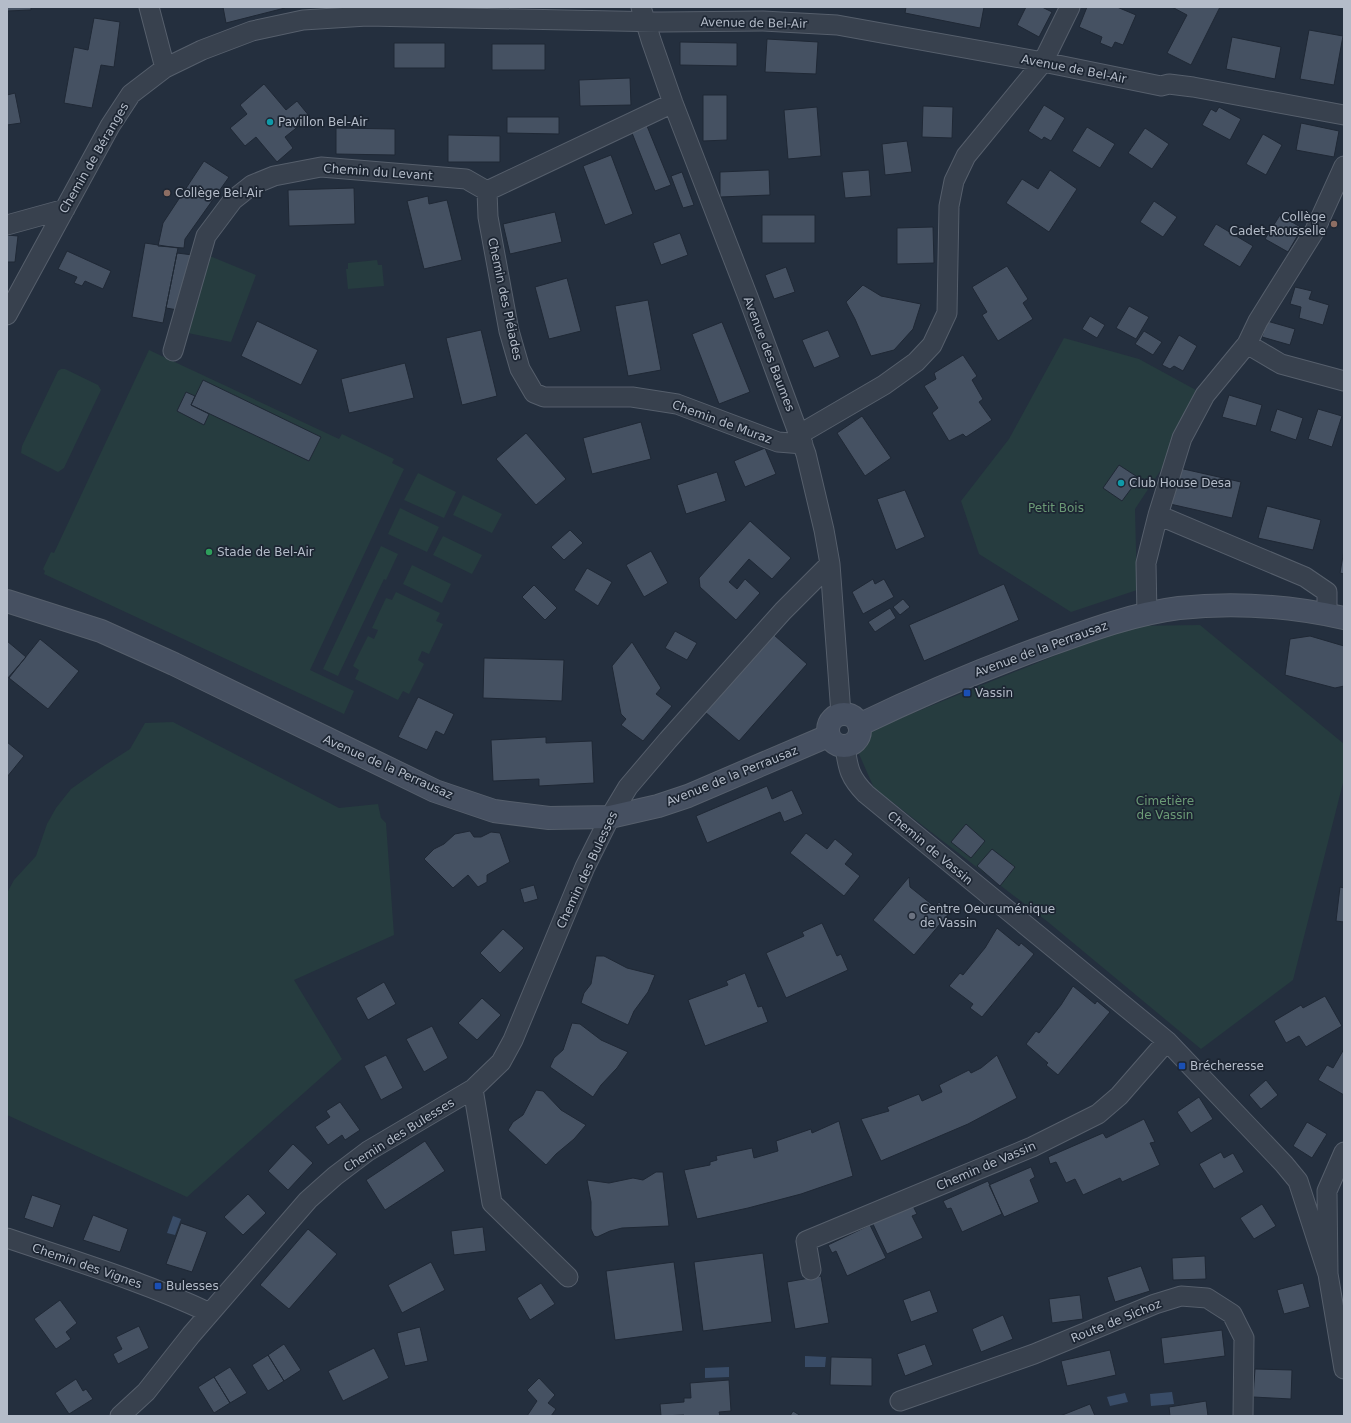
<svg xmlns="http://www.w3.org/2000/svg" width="1351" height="1423" viewBox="0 0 1351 1423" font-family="'DejaVu Sans',sans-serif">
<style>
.green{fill:#263c3f}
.water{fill:#394c67}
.building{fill:#455162;stroke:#1f2835}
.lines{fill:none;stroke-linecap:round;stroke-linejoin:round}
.street-casing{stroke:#565f6c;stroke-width:21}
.secondary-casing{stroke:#565f6c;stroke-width:24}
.street{stroke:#38414e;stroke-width:19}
.secondary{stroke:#465061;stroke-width:22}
.culture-dot{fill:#0f9aa8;stroke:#1d2633;stroke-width:1.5}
.education-dot{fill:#8d6e63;stroke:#1d2633;stroke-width:1.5}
.leisure-dot{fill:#2e9e5b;stroke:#1d2633;stroke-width:1.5}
.transit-dot{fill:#1a4fb4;stroke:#1d2633;stroke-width:1.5}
.worship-dot{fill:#6b7280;stroke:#1d2633;stroke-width:1.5}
.labels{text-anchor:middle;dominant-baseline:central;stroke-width:3.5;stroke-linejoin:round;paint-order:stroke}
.street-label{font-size:12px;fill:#b4bcc9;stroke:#1d2633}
.poi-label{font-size:12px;fill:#b4bcc9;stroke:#1d2633;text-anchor:start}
.park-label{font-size:12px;fill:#6b9a76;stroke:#1d2633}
</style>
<rect width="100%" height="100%" fill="#242f3e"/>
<!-- green -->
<path class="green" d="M205,254L256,275L231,342L188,333Z
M377,260L378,265H382L384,286L348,289L346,269H348V263Z
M1064,338L1139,359L1205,395L1182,438L1135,509L1137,590L1071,612L979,554L961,501L1009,439Z
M149,350L339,439L342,434L394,459L392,463L404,469L310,670L354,691L344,714L44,574L45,571L43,569L51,552L54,553Z
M61,369H65L98,385L101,390L64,468L58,472L21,453L22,446L58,371Z
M418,473L456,492L444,518L404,500Z
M463,495L502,514L492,533L453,515Z
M400,508L439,527L427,552L388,534Z
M443,536L482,555L472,574L433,555Z
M381,546L398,554L386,580L384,579L338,676L323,669Z
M412,565L451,584L442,603L403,584Z
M396,592L440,613L436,621L443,624L429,654L422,651L418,660L424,664L409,694L403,691L398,700L355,679L359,670L353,666L368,636L374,639L378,630L372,628L386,598L392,600Z
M1200,625L1344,744V779L1293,980L1201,1049L1048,922L874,788L859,754L869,740V731L1128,626Z
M173,722L339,808L378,804L381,818L386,823L394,935L294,980L342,1059L187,1197L7,1115V893L14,880L36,856L47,824L56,808L71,789L105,765L130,749L145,723Z"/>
<!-- water -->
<path class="water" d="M173,1216L181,1219L175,1235L167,1233Z
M805,1356L826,1357L825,1367H805Z
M729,1367V1377L705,1378V1368Z
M1172,1392L1174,1404L1151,1406L1150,1394Z
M1125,1393L1128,1402L1110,1406L1107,1397Z"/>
<!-- building -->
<path class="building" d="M7,7H31V10L7,11Z
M223,7H284L285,8L226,23Z
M906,7H984L980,28L905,13Z
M1026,7H1042L1052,12L1039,37L1017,25Z
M1087,7H1117L1136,15L1123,45L1115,42L1112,48L1100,43L1102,37L1079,27Z
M1172,7H1220L1191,65L1167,53L1187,15Z
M94,18L120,22L114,67L101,65L92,108L64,103L74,47L88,50Z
M1309,30L1343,36L1334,85L1300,79Z
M1232,37L1281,47L1275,79L1226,69Z
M767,39L818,42L816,74L765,72Z
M680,42L737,43V66L680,65Z
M394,43H445V68H394Z
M492,44H545V70H492Z
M630,78L631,105L580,106L579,80Z
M264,84L286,110L297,101L310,117L285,137L293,148L277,162L256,137L245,146L230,128L247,114L240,105Z
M15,93L21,123L7,125V95Z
M703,95H727V140L703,141Z
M1044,105L1065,118L1051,141L1044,137L1042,140L1028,131Z
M923,106L953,107L952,138L922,137Z
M817,107L821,156L788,159L784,110Z
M1219,107L1241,119L1230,140L1202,125L1211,109L1216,112Z
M507,117H559V134L507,133Z
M1301,123L1339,131L1334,157L1296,150Z
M647,126L671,185L655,191L632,133Z
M1087,127L1115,144L1100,168L1072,151Z
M336,128L395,129V155L336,154Z
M1145,128L1169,144L1152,169L1128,153Z
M1263,134L1282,145L1266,175L1246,164Z
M448,135L500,136V162H448Z
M907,141L912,172L885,175L882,144Z
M611,155L633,214L605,225L583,166Z
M204,161L229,177L185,239L184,248L158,246L163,223Z
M769,170L770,195L720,197V172Z
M869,170L871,196L845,198L842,172Z
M1050,170L1077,189L1049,232L1006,203L1022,179L1038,189Z
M682,172L694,205L683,208L671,176Z
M354,188L355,224L289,226L288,190Z
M428,196L429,204L447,200L462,260L424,269L407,201Z
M1154,201L1177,217L1163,237L1140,222Z
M555,212L562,242L510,254L503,224Z
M762,215H815V243H762Z
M1280,215L1302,228L1288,252L1265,239Z
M1216,224L1253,246L1240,267L1203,245Z
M933,227L934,263L897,264V228Z
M680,233L688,255L661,265L653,243Z
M7,235L18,236L15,262H7Z
M145,243L178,248L163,323L132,317Z
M67,251L111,271L103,289L85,281L82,286L74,283L77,277L58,269Z
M177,253L193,255L184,311L166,308Z
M1007,266L1028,299L1023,303L1033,319L998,341L982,315L987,312L972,287Z
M786,267L795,292L774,299L765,275Z
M567,278L581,331L549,339L535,287Z
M863,285L881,296L921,304L913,329L894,350L871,356L855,319L846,302Z
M1295,287L1312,291L1309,299L1329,305L1323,325L1299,318L1301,307L1290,304Z
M648,300L661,370L628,376L615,306Z
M1129,306L1149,317L1136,339L1116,328Z
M1090,316L1105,325L1097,338L1082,329Z
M257,321L318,350L301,385L241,356Z
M1267,321L1295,329L1290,345L1262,337Z
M722,322L750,392L719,404L692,334Z
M481,330L497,396L462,405L446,338Z
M828,330L840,357L814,368L802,340Z
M1144,331L1162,342L1153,355L1135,344Z
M1179,335L1197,346L1183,371L1174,366L1170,369L1162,365Z
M963,355L977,376L972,380L983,399L979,402L992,420L966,437L963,434L949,441L932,413L938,408L924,386L936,379L934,373Z
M405,363L414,398L349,413L341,379Z
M203,380L321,437L309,461L191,405Z
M186,392L195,396L191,405L209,414L204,425L177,411Z
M1229,395L1262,405L1256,426L1222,417Z
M1277,409L1303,418L1296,440L1270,431Z
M1318,409L1342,416L1332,447L1308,439Z
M862,416L891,458L865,476L837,433Z
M641,422L651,459L592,474L583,438Z
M526,433L566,479L536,505L496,459Z
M765,448L776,474L745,487L734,461Z
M1119,465L1139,478L1122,501L1103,488Z
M1179,468L1241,482L1232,518L1170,504Z
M717,472L726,501L686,514L677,485Z
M905,490L925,537L896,550L877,499Z
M1267,506L1321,520L1313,550L1258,538Z
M750,521L791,558L772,579L749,559L729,582L737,589L745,579L760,593L736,620L700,587L699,578Z
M570,530L583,543L564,560L551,547Z
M1344,550V574L1340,573Z
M651,551L668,583L644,597L626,565Z
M587,568L612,582L598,606L574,590Z
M873,579L875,584L884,579L894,597L863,614L852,592Z
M1004,584L1019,620L924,661L909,625Z
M534,585L557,608L545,620L522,597Z
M903,599L910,607L900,615L893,607Z
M890,608L896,618L875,632L868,622Z
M675,631L697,643L687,660L665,648Z
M774,635L807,664L739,741L705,712Z
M1310,636L1344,646V686L1335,688L1285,675L1290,639Z
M40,639L79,671L48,709L9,678Z
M7,641L26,657L7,679Z
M632,642L661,688L656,694L672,706L643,741L621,725L626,719L621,714L612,666Z
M484,658L564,660L562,701L483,698Z
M418,697L454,714L444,735L436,731L427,750L398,737Z
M546,737V743L592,741L594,783L539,786V779L493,781L491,740Z
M7,742L24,756L7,777Z
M767,786L772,799L792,790L803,814L784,822L780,812L707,843L696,816Z
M966,824L985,841L971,858L951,842Z
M470,831L474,837H481L491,832L500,833L510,862L487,875V882L478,887L468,875L453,888L424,859L434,849L444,844L455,834Z
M806,833L827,849L835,839L853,854L845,864L860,876L844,896L790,853Z
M992,849L1015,867L1000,886L977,866Z
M909,877L910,887L935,907L939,902L950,912L914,955L873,920Z
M534,885L538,899L524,903L520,889Z
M1340,887L1344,888V922L1336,921Z
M822,923L837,956L841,954L848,970L786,998L766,953L804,936L802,932Z
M997,928L1019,946L1021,943L1034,954L982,1017L970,1008L973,1004L949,986L960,973L963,975L985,948Z
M503,929L524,948L500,973L480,953Z
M596,956H604L627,968L655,975L648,992L634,1011L628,1025L581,1003L584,993L591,984Z
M745,973L758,1007L762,1006L768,1022L705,1046L688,1000L728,985L726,981Z
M384,982L396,1004L368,1020L356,998Z
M1073,986L1095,1004L1097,1001L1110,1012L1058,1075L1046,1065L1048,1063L1026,1044L1036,1031L1039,1033L1061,1005Z
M1325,996L1342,1026L1306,1047L1299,1036L1286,1043L1274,1021L1301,1005L1303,1008Z
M482,998L501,1015L477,1040L458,1023Z
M572,1023L580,1024L601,1040L628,1052L617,1068L601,1085L593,1097L550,1067L554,1058L563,1050Z
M432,1026L448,1058L424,1072L406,1039Z
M1344,1049V1095L1318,1080L1327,1065L1333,1068Z
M386,1055L403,1088L381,1100L364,1066Z
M997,1055L1017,1098L968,1124L881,1161L861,1119L889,1111L887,1107L919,1094L922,1101L942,1092L939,1085L969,1070L971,1073L981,1068Z
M1266,1080L1278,1095L1261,1109L1249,1095Z
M536,1090L543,1091L561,1110L586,1125L574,1139L556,1154L546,1165L508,1130L513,1122L523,1115Z
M1199,1097L1213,1119L1191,1133L1177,1112Z
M340,1102L360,1130L345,1140L342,1135L328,1145L315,1127L330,1117L326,1111Z
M1144,1119L1155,1142L1150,1143L1160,1165L1122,1182L1120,1178L1083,1195L1075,1179L1066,1183L1056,1162L1050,1164L1048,1157L1103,1133L1106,1138Z
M839,1121L853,1176L801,1194L748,1208L697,1219L684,1170L710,1165V1162L717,1160L716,1156L752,1148L754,1158L778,1151L776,1141L811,1129L812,1133Z
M1307,1122L1327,1134L1312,1158L1293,1146Z
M425,1141L445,1171L385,1210L366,1180Z
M293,1144L313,1163L288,1190L268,1171Z
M1221,1152L1224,1158L1233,1153L1244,1172L1214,1189L1199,1164Z
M1031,1167L1035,1177L1030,1180L1039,1202L1004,1217L989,1185Z
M656,1172H663L669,1226L622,1228L610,1231L597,1237L594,1236L591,1229V1202L587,1180L609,1183L633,1178L643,1180Z
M988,1181L1002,1214L962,1232L951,1208L947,1209L943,1201Z
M248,1194L266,1213L243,1235L224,1217Z
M32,1195L61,1205L53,1228L24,1218Z
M912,1204L917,1214L912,1216L923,1238L887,1254L872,1222Z
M1262,1204L1276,1226L1254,1239L1240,1218Z
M93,1215L128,1229L120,1252L83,1240Z
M181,1223L207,1232L192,1272L166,1264Z
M870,1225L886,1258L847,1276L836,1251L832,1253L828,1245Z
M483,1227L486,1251L454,1255L451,1231Z
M308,1229L337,1254L289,1309L260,1285Z
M763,1253L772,1322L703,1331L694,1262Z
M1205,1256L1206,1279L1173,1280L1172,1258Z
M431,1262L445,1290L402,1313L388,1285Z
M674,1262L683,1331L615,1340L606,1271Z
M1141,1266L1150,1291L1115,1302L1107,1277Z
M821,1276L829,1323L795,1329L787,1282Z
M541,1283L555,1304L530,1320L517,1298Z
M1303,1283L1310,1307L1284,1314L1277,1290Z
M930,1290L938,1312L911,1322L903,1300Z
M1080,1295L1083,1319L1052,1323L1049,1299Z
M60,1300L77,1323L66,1332L71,1339L56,1349L34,1319Z
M1003,1315L1013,1339L981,1352L972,1329Z
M139,1326L149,1348L118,1364L113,1354L122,1349L116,1337Z
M420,1327L428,1361L405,1366L397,1333Z
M1222,1330L1225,1356L1164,1364L1161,1338Z
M284,1344L301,1370L284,1381L268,1355Z
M925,1344L933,1365L905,1376L897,1354Z
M374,1348L389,1378L343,1401L328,1371Z
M1110,1350L1116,1375L1067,1386L1061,1361Z
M268,1355L284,1381L268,1391L252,1365Z
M831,1357L872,1358V1386L830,1385Z
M230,1367L247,1393L230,1403L214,1377Z
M1255,1369L1292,1370L1291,1399L1253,1397Z
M214,1377L230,1403L214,1413L198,1387Z
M539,1378L555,1395L548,1403L556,1409L551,1416H527L537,1401L527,1390Z
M76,1379L83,1391L86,1389L93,1399L69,1414L55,1393Z
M729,1380L731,1411L719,1412L720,1416H684V1415L661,1416L660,1404L684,1402V1398H691L690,1383Z
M1206,1401L1208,1416H1170L1169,1407Z
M1090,1404L1095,1416H1060Z
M793,1411L801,1416H790Z"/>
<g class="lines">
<defs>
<path id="street" d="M149,7L165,68
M641,7L651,40L673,103L748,297L806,454L824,530L830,564L841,714
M487,191L488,217L509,331L520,369L534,393L544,397H632L677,404L778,442L803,444
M487,191L673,103
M7,225L65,209
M7,315L110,126L131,94L165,68L202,50L252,31L303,20L367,16L662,22L763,21L837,25L1043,62L1161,86L1169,84L1193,87L1344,115
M1247,344L1258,321L1315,230L1344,166
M173,351L206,236L233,200L252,185L274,176L321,167L466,179L487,191
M800,434L884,385L916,362L932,345L947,313L949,206L954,181L966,156L1043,62L1070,7
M1158,515L1305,577L1327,592V614
M1147,615L1146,563L1158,515L1182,438L1205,395L1247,344L1281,364L1344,381
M845,747C848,769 850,778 866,794L1167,1041L1284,1164L1298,1181L1328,1274
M473,1089L492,1203L568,1277
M1344,1152L1327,1191L1328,1274L1344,1369
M7,1238C75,1261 145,1282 210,1313
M811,1270L806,1241L1032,1147L1098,1114L1119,1096L1167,1041
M900,1401L1034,1354L1155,1304L1181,1296L1207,1298L1232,1314L1244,1338L1243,1416
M120,1416L146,1392L191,1335L308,1200L335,1176L368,1151L473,1089L501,1062L513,1040L585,867L610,817L628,787L668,740L783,611L830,564"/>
<path id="secondary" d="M7,601L101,631L174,664L435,791L494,811L549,818L610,817L658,806L688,796L828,736
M828 730a16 16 0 1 1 32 0a16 16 0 1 1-32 0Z
M859,725C919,696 980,670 1043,647C1087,631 1132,614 1179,608C1234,602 1290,606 1344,618"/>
</defs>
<!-- street casing -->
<use href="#street" class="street-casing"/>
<!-- secondary casing -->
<use href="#secondary" class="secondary-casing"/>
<!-- street -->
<use href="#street" class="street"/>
<!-- secondary -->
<use href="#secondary" class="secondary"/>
</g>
<!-- markers -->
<g class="culture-dot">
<circle cx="270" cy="122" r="4"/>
<circle cx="1121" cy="483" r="4"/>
</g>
<g class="education-dot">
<circle cx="167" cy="193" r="4"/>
<circle cx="1334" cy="224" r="4"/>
</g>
<circle class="leisure-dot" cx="209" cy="552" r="4"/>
<g class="transit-dot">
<rect x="963" y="689" width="8" height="8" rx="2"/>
<rect x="1178" y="1062" width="8" height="8" rx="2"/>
<rect x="154" y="1282" width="8" height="8" rx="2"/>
</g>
<circle class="worship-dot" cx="912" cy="916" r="4"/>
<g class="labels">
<!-- street labels -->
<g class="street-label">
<text transform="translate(754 23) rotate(1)">Avenue de Bel-Air</text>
<text transform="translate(1074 69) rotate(11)">Avenue de Bel-Air</text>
<text transform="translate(94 158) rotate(-60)">Chemin de Béranges</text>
<text transform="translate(378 172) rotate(4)">Chemin du Levant</text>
<text transform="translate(505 299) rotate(78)">Chemin des Pléiades</text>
<text transform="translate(769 354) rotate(69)">Avenue des Baumes</text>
<text transform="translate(722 422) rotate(20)">Chemin de Muraz</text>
<text transform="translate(1041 649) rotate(-20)">Avenue de la Perrausaz</text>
<text transform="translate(388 767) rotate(24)">Avenue de la Perrausaz</text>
<text transform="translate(732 776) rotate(-22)">Avenue de la Perrausaz</text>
<text transform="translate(930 848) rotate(40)">Chemin de Vassin</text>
<text transform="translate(587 870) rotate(-65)">Chemin des Bulesses</text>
<text transform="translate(399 1135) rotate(-32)">Chemin des Bulesses</text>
<text transform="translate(986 1166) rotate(-23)">Chemin de Vassin</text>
<text transform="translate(87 1266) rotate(19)">Chemin des Vignes</text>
<text transform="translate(1116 1321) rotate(-22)">Route de Sichoz</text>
</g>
<!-- poi labels -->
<g class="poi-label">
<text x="278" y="122">Pavillon Bel-Air</text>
<text x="175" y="193">Collège Bel-Air</text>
<text x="1326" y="217" text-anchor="end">Collège<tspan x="1326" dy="14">Cadet-Rousselle</tspan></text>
<text x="1129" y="483">Club House Desa</text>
<text x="217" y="552">Stade de Bel-Air</text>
<text x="975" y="693">Vassin</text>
<text x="920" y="909">Centre Oeucuménique<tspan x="920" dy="14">de Vassin</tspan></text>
<text x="1190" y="1066">Brécheresse</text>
<text x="166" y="1286">Bulesses</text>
</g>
<!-- park labels -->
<g class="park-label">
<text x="1056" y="508">Petit Bois</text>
<text x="1165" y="801">Cimetière<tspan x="1165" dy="14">de Vassin</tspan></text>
</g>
</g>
<!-- border -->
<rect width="1351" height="1423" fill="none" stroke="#b4bcc9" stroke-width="16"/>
</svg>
